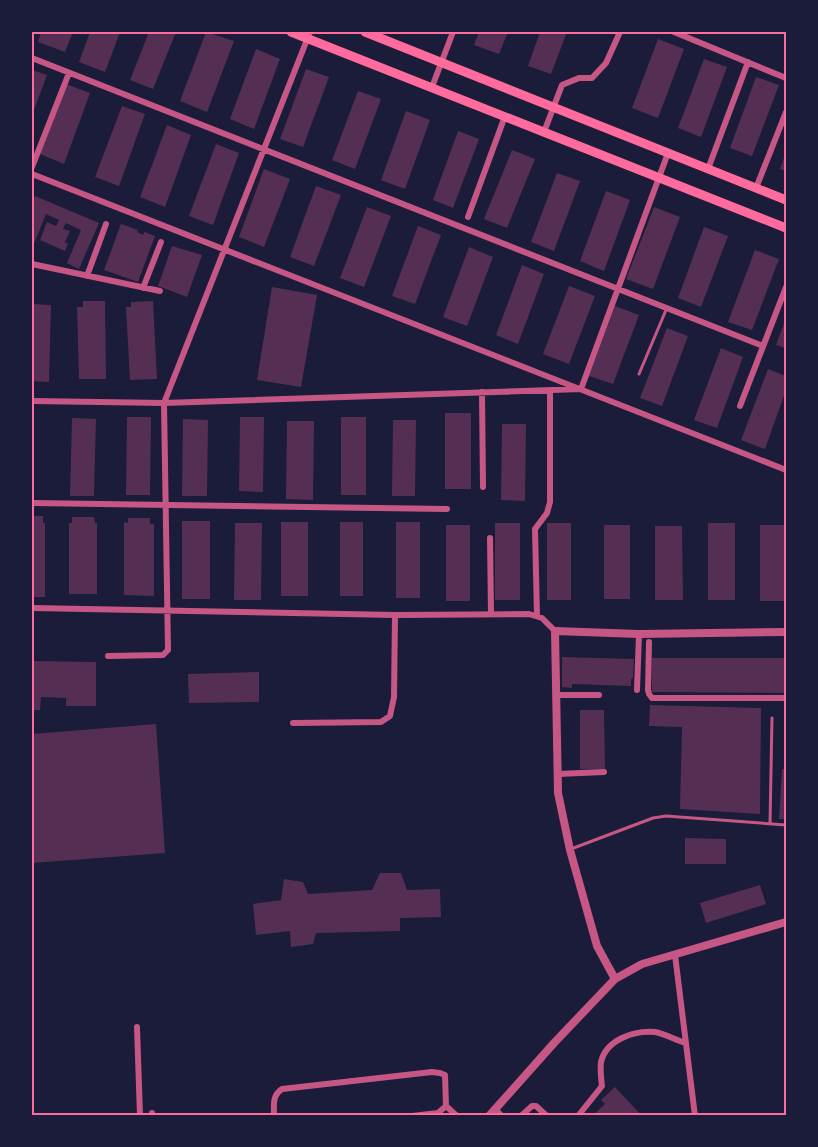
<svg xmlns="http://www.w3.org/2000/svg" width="818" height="1147" viewBox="0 0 818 1147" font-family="'PT Sans Narrow',sans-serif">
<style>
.building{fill:#542f53}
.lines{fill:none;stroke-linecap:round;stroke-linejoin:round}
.service{stroke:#c65784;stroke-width:3}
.minor{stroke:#c65784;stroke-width:6}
.tertiary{stroke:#c65784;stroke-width:8}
.secondary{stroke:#ff6b9d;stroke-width:9}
.neatline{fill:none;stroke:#ff6b9d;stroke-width:2}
</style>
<rect width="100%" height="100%" fill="#1b1b3a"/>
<!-- building -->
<path class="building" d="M41,32H73L65,52L38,42Z
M90,32H120L105,72L79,62Z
M149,32H176L153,89L130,80Z
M206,32L234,41L207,112L180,101Z
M479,32H508L499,54L474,45Z
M540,32H567L551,74L528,66Z
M658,39L684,49L658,118L632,108Z
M256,49L280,59L254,129L230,119Z
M704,59L727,67L701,137L678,128Z
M306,69L329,77L303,147L280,139Z
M32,70L47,75L32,115Z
M756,77L779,85L752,156L730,148Z
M66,84L90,93L64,164L40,154Z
M358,91L381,99L355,169L332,160Z
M122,106L145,114L119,186L95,177Z
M406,111L430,120L405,189L381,180Z
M167,125L191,135L165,207L140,197Z
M458,131L479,139L453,208L433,200Z
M216,144L239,153L213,225L189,216Z
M512,150L535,159L507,228L484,219Z
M786,152V171L780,169Z
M264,169L290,179L264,247L239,237Z
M557,173L580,181L554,251L531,242Z
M316,186L341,195L314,266L290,257Z
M606,191L630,200L604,271L580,261Z
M35,196L99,223L79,269L67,263L81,230L66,223L63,229L70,231L65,242L68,244L65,251L40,240L47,222L56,226L59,220L46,214L32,249V203Z
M367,207L391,216L364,287L340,278Z
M654,207L680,217L653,289L626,279Z
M121,224L138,230L137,232L143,235L144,232L155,236L138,282L104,270Z
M418,226L441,235L415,304L392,296Z
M704,227L728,236L701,307L678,298Z
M172,246L202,255L187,297L158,286Z
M469,247L493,257L467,326L443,317Z
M755,250L779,259L752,330L728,322Z
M522,265L544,274L518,344L496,335Z
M569,286L595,296L569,364L543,354Z
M272,287L317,295L301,387L257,380Z
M83,301H105L106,379H79L77,307H83Z
M153,301L157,379L130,380L126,307H131V302Z
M32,304L51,305L49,382L32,381Z
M615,306L639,315L613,384L589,376Z
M786,318V348L776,345Z
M667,328L688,336L662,406L640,398Z
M721,348L743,357L717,428L694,420Z
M768,369L786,376V390L765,449L741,440Z
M445,413H471V489H445Z
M127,417H151L150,495H126Z
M240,417H264L263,492L239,491Z
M341,417H366V495H341Z
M72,418L96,419L94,496H70Z
M183,419L208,420L207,496H182Z
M393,420H416L415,496H392Z
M287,421H314L313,500L286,499Z
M502,424H526L525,501L501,500Z
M32,516H43V523H45V597H32Z
M72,517H94L95,523H97V594H69V523H72Z
M128,518H150V524H154V596L124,595V522L128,523Z
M182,521H210V599H182Z
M281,522H308V596H281Z
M340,522H363V596H340Z
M396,522H420V598H396Z
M235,523H262L261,600H234Z
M495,523H520V600H495Z
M547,523H571V600H547Z
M708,523H735V600H708Z
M446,525H470V601H446Z
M604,525H630V599H604Z
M760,525H784L785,601H760Z
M655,526H682L683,600H655Z
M562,657L634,659L633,678L631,679V686L572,684V688L562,687Z
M652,658H786V693L652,692Z
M32,661L96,662V706H66V698L41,697L40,710H32Z
M259,672V702L189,703L188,674Z
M650,705L761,708L760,814L680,809L682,727L649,726Z
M580,710H604L605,769H580Z
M156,724L165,853L32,863V734Z
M782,769H786V819H779Z
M685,838L726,839V864H685Z
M380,873H401L407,890L440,889L441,917L400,918V931L316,933L313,944L291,947L290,931L256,935L253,904L281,900L284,879L303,882L308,894L372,890Z
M760,885L766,904L706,923L700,903Z
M615,1087L642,1116H592L605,1104L601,1100Z"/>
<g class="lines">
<!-- service -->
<path class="service" d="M639,374L666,310
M770,824L772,718
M571,849L653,818L666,816L786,825"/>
<!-- minor -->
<path class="minor" d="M674,32L786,78
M32,58L763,346
M432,87L453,32
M544,132L562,85L579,78H592L606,63L620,32
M32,167L69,73
M708,169L748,62
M32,174L786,470
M756,188L786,112
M468,217L505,116
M32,264L160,291
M87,276L106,224
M143,288L161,242
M482,392L483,487
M32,401L164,403L581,389L668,153
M740,406L786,287
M32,503L447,509
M490,538L491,614
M32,608L395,615L529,614L542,618L555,631
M537,616L535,529L547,513L550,502V390
M649,642L648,690L649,694L652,698H786
M108,656L163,655L168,650L164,403L310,32
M637,690L639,634
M556,695H599
M293,723L381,722L390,716L394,697L395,615
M558,774L604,772
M675,955L695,1116
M137,1027L140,1116
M446,1106L457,1116
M495,1109L502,1116
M152,1113V1116
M274,1116C274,1104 272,1096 282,1089L432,1072L440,1073L445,1075L446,1106L438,1113L412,1116
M521,1116L532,1106H536L547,1116
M578,1116L602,1086C601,1078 600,1070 601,1062C606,1040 634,1030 655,1032C665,1034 676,1040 686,1043"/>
<!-- tertiary -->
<path class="tertiary" d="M615,979L597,946L570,850L558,793L555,631L639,634L786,632
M489,1116L554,1043L615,979L642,964L786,922"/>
<!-- secondary -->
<path class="secondary" d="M291,32L786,228
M365,32L786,200"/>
</g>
<!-- border -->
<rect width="818" height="1147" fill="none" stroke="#1b1b3a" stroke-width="66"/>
<rect x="33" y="33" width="752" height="1081" class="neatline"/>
</svg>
